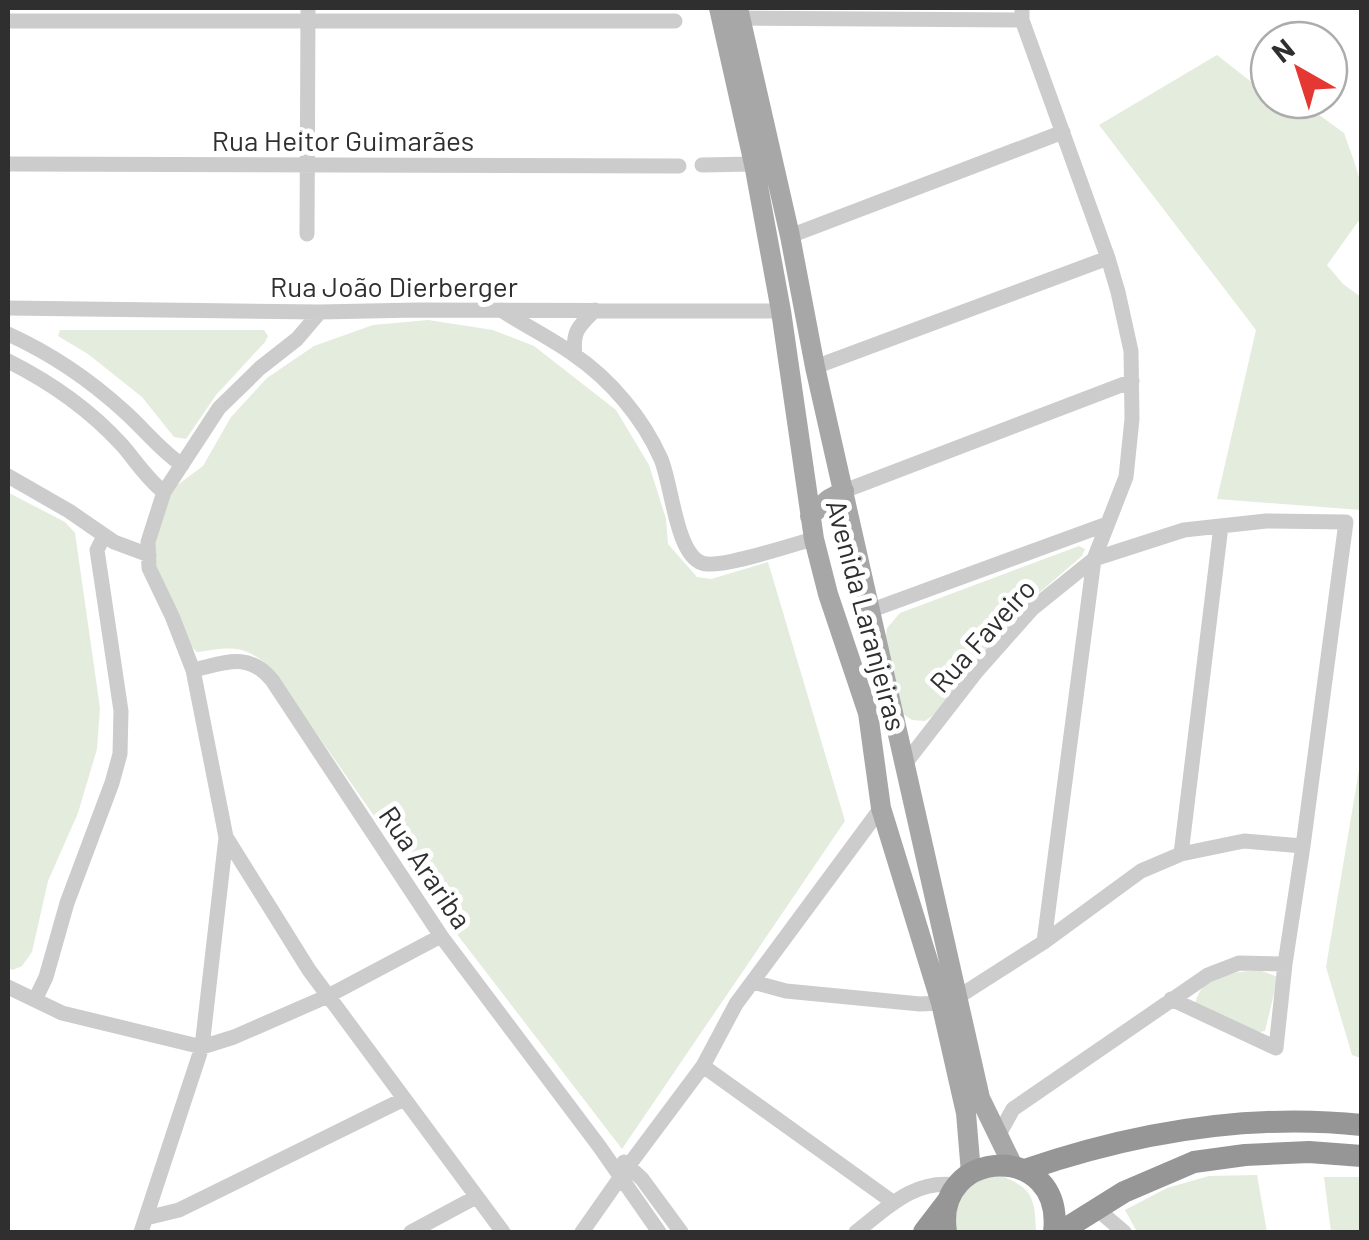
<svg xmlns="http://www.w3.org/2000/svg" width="1369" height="1240" viewBox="0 0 1369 1240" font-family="Barlow,sans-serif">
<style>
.green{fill:#e3ecdd}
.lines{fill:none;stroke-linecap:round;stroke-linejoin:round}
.minor{stroke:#ccc;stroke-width:15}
.major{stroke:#a7a7a7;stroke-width:20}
.highway{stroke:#969696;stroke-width:22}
.labels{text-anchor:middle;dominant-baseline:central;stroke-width:10;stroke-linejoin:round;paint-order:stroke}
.street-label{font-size:28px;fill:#2f2f2f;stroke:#fff}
</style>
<rect width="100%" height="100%" fill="#fff"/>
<!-- green -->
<path class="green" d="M1217,55L1269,96V100L1311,109L1344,133L1354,161L1361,184L1360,219L1327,265L1343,284L1361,297V510L1217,499L1256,330L1099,125Z
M428,320L493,330L534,346L616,410L649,465L666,519L668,544L697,577L711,579L768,562L845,821L622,1149L456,933L272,670C245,643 231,647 197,652L187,643L157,575L153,551L172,489L203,466L231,417L267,378L314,346L373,325Z
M60,330H264L268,336L265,342L216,395L186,439L174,437L142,397L88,354L58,336Z
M9,493L65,522L75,533L100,708L97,749L78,813L48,881L32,952L22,966L13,970L8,968V497Z
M1079,546L1085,549L1082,556L1026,604L983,653L935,714L925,721L912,720L900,712L885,642L887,628L900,613Z
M1361,758V1058L1352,1055L1326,967Z
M1259,970L1278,977L1265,1031L1255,1033L1195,1005C1201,973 1232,973 1259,970Z
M996,1173C1031,1188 1035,1194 1036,1232H954C960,1194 956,1186 996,1173Z
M1257,1175L1267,1232H1137L1125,1210L1167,1188L1209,1176Z
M1324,1177H1361V1232H1331Z"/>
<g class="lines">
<!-- minor -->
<path class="minor" d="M1022,8V20L1108,258L1118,292L1131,351L1132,419L1126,477L1094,559L1044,942
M731,18L1022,20
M8,21H675
M8,164L679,166
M702,165L754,164
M307,234L308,8
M790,236L1063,132
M8,308L320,312L417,310L781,311
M501,310C524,325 550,338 573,354C610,379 643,418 661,459C672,485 676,554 702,563C719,570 793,544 814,539
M8,334C50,353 90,380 125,412C144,429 160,450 182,465
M575,355C572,331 579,326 595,310
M8,361C50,382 90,410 122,445C136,461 147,479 164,492
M815,367L1108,258
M8,476L69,511L114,542L149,555
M844,491L1132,381
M872,610L1107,524
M193,670C225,663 248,651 272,680L441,936L599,1146L659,1232
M904,765L977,671L1032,609L1094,559L1184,530L1266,521L1346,522L1303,846L1285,964L1276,1048L1171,999
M226,837L309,970L503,1232
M1181,854L1221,526
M753,982L786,991L920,1004L941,1003
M8,987L62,1013L202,1047L234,1037L328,996L441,936
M958,997L1044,942L1141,871L1181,854L1244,841L1303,846
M35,1000L46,977L67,903L112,783L120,754L121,711L97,550L104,536
M703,1066L894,1203
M998,1136L1013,1109L1208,975L1239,963L1285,964
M624,1162L642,1179L681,1232
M1098,1210L1124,1232
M146,1218L179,1210L404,1099
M141,1232L202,1047L226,837L193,670L172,616L149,568L148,542L164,492L219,408L260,368L297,339L320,312
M411,1232L476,1197
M582,1232L629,1165L703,1066L736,1004L881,808
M856,1232C887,1208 914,1179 956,1185"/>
<!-- major -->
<path class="major" d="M719,8L754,164L781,311L814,539L828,594L868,713L881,808L941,1003L966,1113L971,1173
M738,8L790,236L815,367L980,1098L1013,1166
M810,516L829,499L844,491"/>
<!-- highway -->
<path class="highway" d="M1025,1170C1133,1133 1248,1113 1362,1125
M924,1232L947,1202
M946,1232C933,1146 1065,1141 1054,1232
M1060,1232L1124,1192L1194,1162L1245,1155L1309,1152L1362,1156"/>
</g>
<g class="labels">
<!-- street labels -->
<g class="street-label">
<text x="343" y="140">Rua Heitor Guimarães</text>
<text x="394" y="286">Rua João Dierberger</text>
<text transform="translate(867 615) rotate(75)">Avenida Laranjeiras</text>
<text transform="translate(982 635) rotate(-48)">Rua Faveiro</text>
<text transform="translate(426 867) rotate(56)">Rua Arariba</text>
</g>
</g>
<!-- border -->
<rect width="1369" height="1240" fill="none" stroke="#2f2f2f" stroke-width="20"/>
<!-- north arrow -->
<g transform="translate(1299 70) rotate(321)"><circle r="48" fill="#ffffff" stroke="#acacac" stroke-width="2.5"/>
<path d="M0-8L18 38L0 25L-18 38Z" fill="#e53832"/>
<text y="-15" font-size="28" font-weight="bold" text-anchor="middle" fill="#2f2f2f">N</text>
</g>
</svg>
